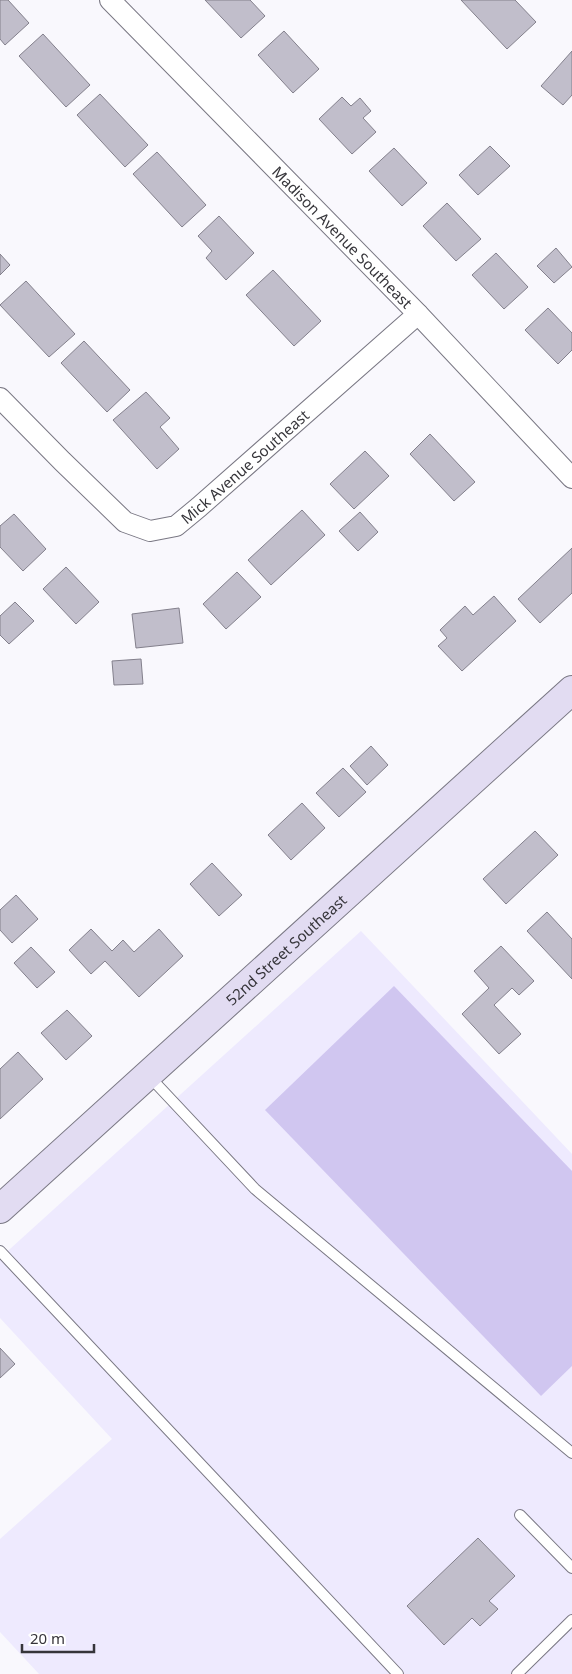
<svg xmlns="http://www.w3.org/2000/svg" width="572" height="1674" viewBox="0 0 572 1674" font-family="'Noto Sans',sans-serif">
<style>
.built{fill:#eeeafe}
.green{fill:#d0c6f0}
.building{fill:#c1becb;stroke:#83808c}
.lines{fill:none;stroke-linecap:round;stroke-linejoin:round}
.service-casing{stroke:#797783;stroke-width:12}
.minor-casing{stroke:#797783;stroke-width:22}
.secondary-casing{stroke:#797783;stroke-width:30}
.service{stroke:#fff;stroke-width:10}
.minor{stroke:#fff;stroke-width:20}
.secondary{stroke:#e2dcf2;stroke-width:28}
.labels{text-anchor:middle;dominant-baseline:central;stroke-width:4.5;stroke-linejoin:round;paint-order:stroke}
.street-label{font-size:15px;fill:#36353a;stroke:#fff}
</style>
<rect width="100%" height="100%" fill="#f9f8fd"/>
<!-- built -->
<path class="built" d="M361,931L572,1154V1674H39L0,1632V1539L112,1439L0,1318V1258Z"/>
<!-- green -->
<path class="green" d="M394,986L572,1171V1366L541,1396L265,1110Z"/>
<!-- building -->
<path class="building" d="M0,0H8L29,23L5,45L0,39Z
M205,0H250L265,16L241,38Z
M461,0H515L536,22L507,49Z
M284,31L319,69L293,93L258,55Z
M43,34L90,85L66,107L19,56Z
M572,51V95L563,105L541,86Z
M100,94L148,145L125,167L77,115Z
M342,97L351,106L360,98L371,111L363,118L376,132L352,154L319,119Z
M490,146L510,166L478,195L459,175Z
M394,148L427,183L402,206L369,171Z
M157,152L206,205L182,227L133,174Z
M447,203L481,239L456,261L423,226Z
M219,216L254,253L226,280L206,258L212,251L198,236Z
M556,248L572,267L554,283L537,266Z
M496,253L528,287L504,309L472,275Z
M0,254L10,265L0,275Z
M273,270L321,321L294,346L246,295Z
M26,281L75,334L49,357L0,305Z
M548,308L572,333V350L558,364L525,330Z
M84,341L130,390L107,412L61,363Z
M146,392L170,418L160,427L179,449L157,469L113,420Z
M430,434L475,482L454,501L410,454Z
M365,451L389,476L354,509L330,484Z
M302,510L325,535L271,585L248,560Z
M360,512L378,532L358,551L339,531Z
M14,514L46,549L23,571L0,547V526Z
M572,548V593L540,623L518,599Z
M66,567L99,602L76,624L43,589Z
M237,572L261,597L226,629L203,604Z
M494,596L516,621L462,671L438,646L447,638L440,630L465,606L473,615Z
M15,602L34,621L9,644L0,635V616Z
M179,608L183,643L136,648L132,614Z
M141,659L143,684L114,685L112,661Z
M371,746L388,765L367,785L350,766Z
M343,768L366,792L339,817L316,793Z
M302,803L325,828L291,860L268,835Z
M535,831L558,855L506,904L483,879Z
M212,863L242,895L219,916L190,884Z
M16,895L38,919L12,943L0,930V910Z
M547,912L572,939V979L527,931Z
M91,929L112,951L123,940L134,952L159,929L183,956L139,997L105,961L91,974L69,950Z
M501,946L534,981L519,995L512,988L494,1005L521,1034L499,1054L462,1014L489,988L474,971Z
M31,947L55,972L37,988L14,963Z
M67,1010L92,1036L66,1060L41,1033Z
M18,1052L43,1079L0,1119V1069Z
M0,1348L15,1364L0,1378Z
M478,1538L515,1576L489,1601L498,1609L480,1626L472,1618L444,1645L407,1606Z"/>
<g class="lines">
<defs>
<path id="service" d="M148,1075L255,1189L572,1453
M0,1251L398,1674
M520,1515L572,1568
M517,1674L572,1620"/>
<g id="minor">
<path id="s1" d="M110,0L418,314L572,478"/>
<path id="s2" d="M0,398L62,461L125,522L150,531L176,526L199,507L418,314"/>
</g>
<g id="secondary">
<path id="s3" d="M0,1209L572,690"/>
</g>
</defs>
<!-- service casing -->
<use href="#service" class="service-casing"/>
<!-- minor casing -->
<use href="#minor" class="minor-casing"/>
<!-- secondary casing -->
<use href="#secondary" class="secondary-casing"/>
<!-- service -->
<use href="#service" class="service"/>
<!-- minor -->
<use href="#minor" class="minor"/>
<!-- secondary -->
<use href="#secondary" class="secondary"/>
</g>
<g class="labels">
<!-- street labels -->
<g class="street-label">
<text stroke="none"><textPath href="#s1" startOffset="332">Madison Avenue Southeast</textPath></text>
<text stroke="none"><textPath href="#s2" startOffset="320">Mick Avenue Southeast</textPath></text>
<text stroke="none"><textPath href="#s3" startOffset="386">52nd Street Southeast</textPath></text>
</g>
</g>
<!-- scale -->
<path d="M22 1644v8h72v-8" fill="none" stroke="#36353a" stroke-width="2.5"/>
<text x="30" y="1644" font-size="15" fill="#36353a" stroke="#ffffff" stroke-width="4" paint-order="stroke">20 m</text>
</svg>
